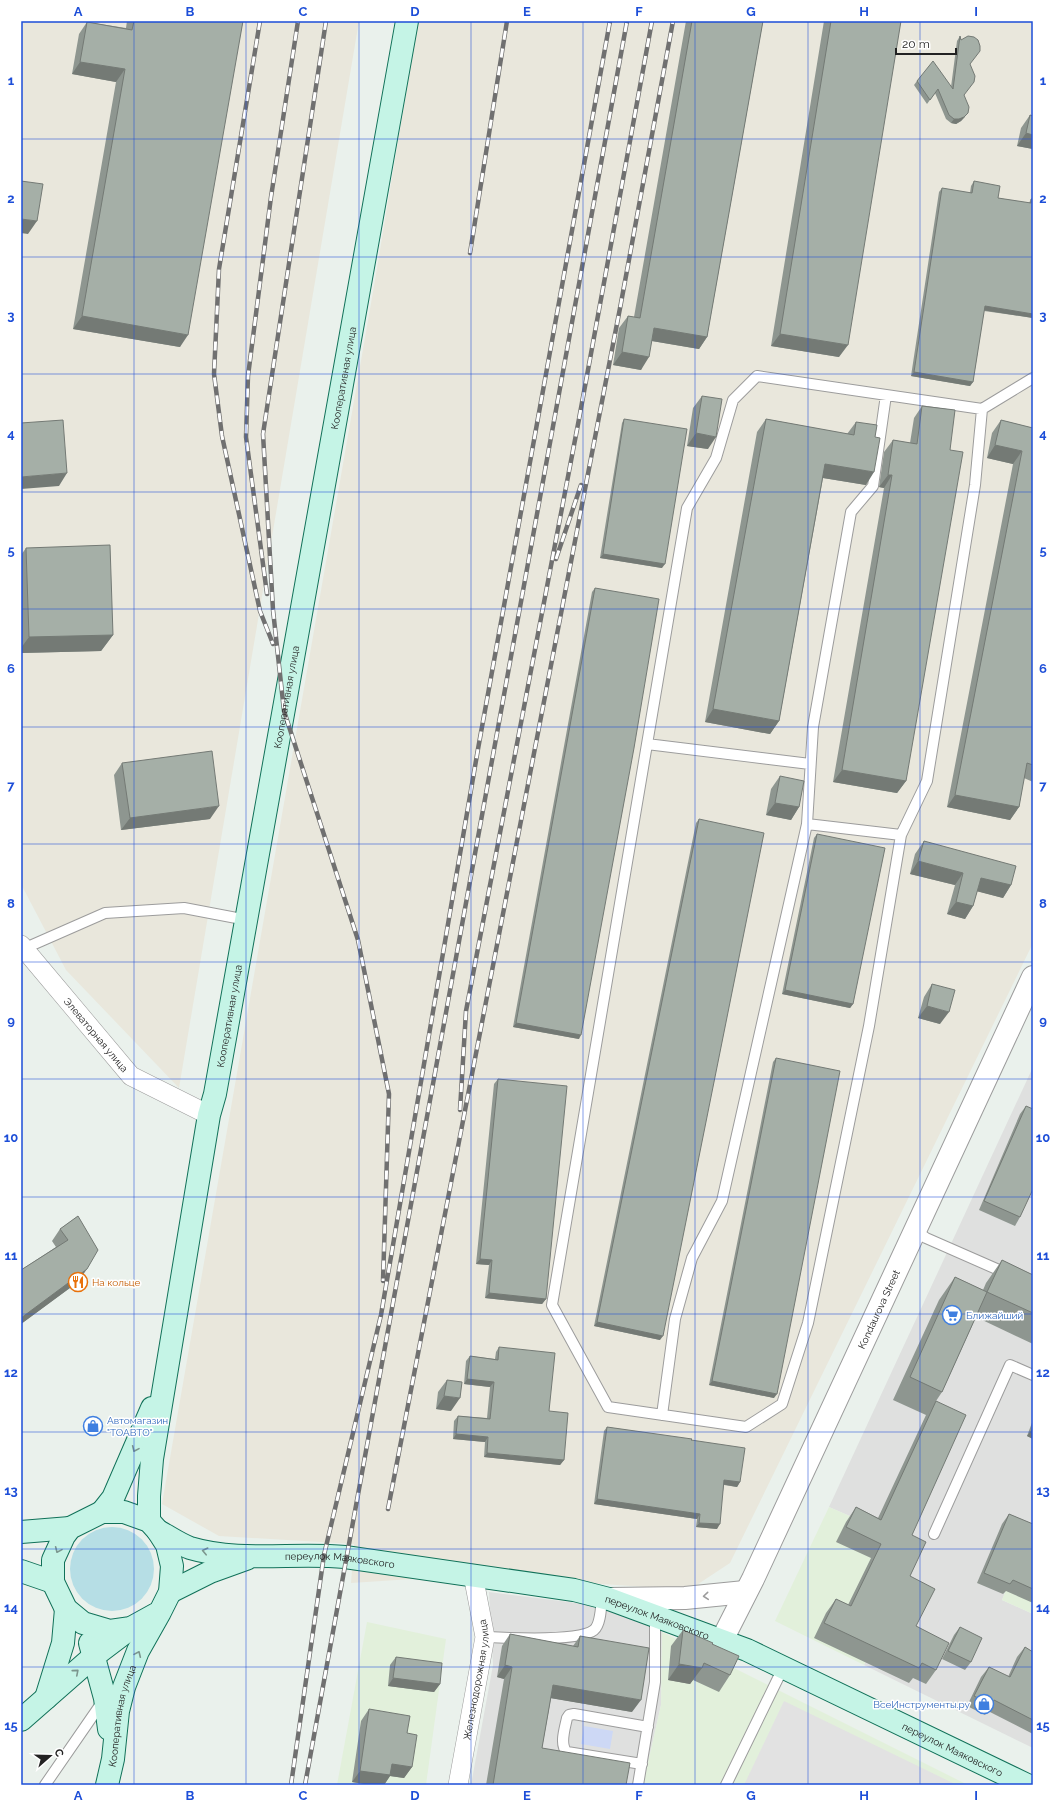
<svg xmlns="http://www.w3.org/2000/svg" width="1054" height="1806" viewBox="0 0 1054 1806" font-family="Raleway,sans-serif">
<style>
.residential{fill:#dfe0df}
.commercial{fill:#e2f0db}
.industrial{fill:#e9e7dc}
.grass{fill:#b6dee5}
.park{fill:#cdd8f5}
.parking{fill:#e2e2e2}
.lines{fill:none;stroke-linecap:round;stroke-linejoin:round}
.service-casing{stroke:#9c9c9c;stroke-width:12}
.minor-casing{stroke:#9c9c9c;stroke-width:20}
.tertiary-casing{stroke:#9c9c9c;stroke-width:24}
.secondary-casing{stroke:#117159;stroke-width:24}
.service{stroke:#fff;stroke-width:10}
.minor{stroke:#fff;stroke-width:19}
.tertiary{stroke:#fff;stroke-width:22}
.secondary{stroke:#c5f4e6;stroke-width:22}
.rail-casing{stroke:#707070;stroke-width:4.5}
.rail{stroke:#fff;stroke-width:3;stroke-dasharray:9;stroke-linecap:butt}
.wall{fill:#8e9690}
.shaded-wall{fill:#747a75}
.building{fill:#a5afa7;stroke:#747a75}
.oneway{stroke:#7c968e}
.oneway2{stroke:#9c9c9c}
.grid{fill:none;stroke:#1d4ed8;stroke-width:1;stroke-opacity:0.55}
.labels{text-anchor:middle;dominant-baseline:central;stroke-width:3;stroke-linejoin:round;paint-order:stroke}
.street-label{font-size:10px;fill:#222;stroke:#fff}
.food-label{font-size:10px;fill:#c56008;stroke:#fff;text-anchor:start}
.shop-label{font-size:10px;fill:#366cbe;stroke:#fff;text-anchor:start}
.neatline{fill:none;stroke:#1d4ed8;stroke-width:1.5}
.grid-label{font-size:13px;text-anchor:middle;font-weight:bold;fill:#1d4ed8}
</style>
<rect width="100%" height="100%" fill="#eaf1ec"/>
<!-- residential -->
<path class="residential" d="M1033,1067V1522L1002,1600L1033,1614V1748L864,1665L921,1547L829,1507Z
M489,1592L609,1607L662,1632L661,1705L643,1785H471L493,1665Z"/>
<!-- commercial -->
<path class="commercial" d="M829,1507L921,1547L864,1665L775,1621Z
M1033,1522V1614L1002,1600Z
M367,1622L446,1639L426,1785H337Z
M662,1632L968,1785H643L661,1705Z"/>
<!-- industrial -->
<path class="industrial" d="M21,21H359L179,1088L66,970L21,884Z
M418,21H1033V943L730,1563L689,1590L473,1575L351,1583L354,1544L219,1536L162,1504L374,286Z"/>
<!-- grass -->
<path class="grass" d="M70 1569a42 42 0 1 1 84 0a42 42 0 1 1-84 0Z"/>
<!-- park -->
<path class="park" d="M584,1726L613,1731L610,1749L581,1744Z"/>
<!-- parking -->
<path class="parking" d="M784,1701L957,1785H744Z"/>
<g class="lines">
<defs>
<path id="service" d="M982,409L975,485L927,781L901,835L869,1026L808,1323L782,1404L746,1427L608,1407L552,1305L687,508L716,458L733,400L757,376L982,409L1033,378
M647,744L810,764
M807,824L813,727L851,512L873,486L886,395
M23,949L105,913L184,908L247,920
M914,1230L926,1238L1033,1285
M662,1415L675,1319L692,1258L722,1201L807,824L901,835
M934,1534L1010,1365L1033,1375
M485,1637C506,1638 579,1642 594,1630C601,1624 601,1606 602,1597
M642,1764L567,1752C559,1745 565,1728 567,1718L569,1715L574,1714L648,1727
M45,1785L103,1701
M638,1785L655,1682V1616
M726,1785L783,1668"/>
<g id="minor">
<path id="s1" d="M21,945L131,1076L209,1115"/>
<path id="s2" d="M458,1785L485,1637L473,1575"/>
</g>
<g id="tertiary">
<path d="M610,1599L685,1598L745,1592"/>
<path id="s3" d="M722,1640L753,1579L1033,977"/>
</g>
<g id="secondary">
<path d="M102,1512L113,1498L152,1408"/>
<path id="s4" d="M149,1521V1496L152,1459L209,1115L215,1094L407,21"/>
<path id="s5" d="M158,1531C168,1536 179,1544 190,1548C240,1563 294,1552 345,1557L574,1590L609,1599L747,1650L1027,1785"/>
<path d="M21,1532L70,1528"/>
<path d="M21,1571L53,1582"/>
<path d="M170,1592L210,1572L246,1559"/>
<path d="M90,1643L105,1698L109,1729"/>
<path d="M46,1698L63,1643L66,1609"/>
<path d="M21,1720L94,1656L131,1628"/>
<path id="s6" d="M107,1785L113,1759L118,1711L124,1687L138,1651L160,1612L170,1592L172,1566L167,1545L158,1531L149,1521L124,1512H102L70,1528L64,1536L53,1560V1582L66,1609L83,1623L110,1631L131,1628L160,1612"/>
</g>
</defs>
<!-- service casing -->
<use href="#service" class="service-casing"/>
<!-- minor casing -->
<use href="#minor" class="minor-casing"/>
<!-- tertiary casing -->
<use href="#tertiary" class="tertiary-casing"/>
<!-- secondary casing -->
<use href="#secondary" class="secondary-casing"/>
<!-- service -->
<use href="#service" class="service"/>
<!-- minor -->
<use href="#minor" class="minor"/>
<!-- tertiary -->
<use href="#tertiary" class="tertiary"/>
<!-- secondary -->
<use href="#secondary" class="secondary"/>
<defs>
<path id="rail" d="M260,21L219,269L214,374L222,436L260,611L273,644
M326,21L263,434L273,610L284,711L358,940L389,1094L383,1281
M470,253L507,21
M556,559L581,485
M267,594L246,437L248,376L271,197L298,21
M460,1110L466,1011L579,419L652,21
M388,1509L621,303L673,21
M291,1785L324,1555L381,1315L478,749L610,21
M305,1785L627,21"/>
</defs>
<!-- rail casing -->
<use href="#rail" class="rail-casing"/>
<!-- rail -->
<use href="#rail" class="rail"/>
</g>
<!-- wall -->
<path class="wall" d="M127,21H243L180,347L73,329L116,82L72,74L79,34L87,22L126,28Z
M686,21H763L707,337L699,349L652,341L641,370L613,365L619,328L628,316L634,317Z
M824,21H901L839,357L771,346Z
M960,36L970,64L964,95L965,117L961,121L956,124L951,123L946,119L935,93L927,104L914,85L917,81L951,87L957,41Z
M1030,115L1033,149L1017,146L1021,128Z
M974,181L998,198L1029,203L1031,199L1033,318L984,311L973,382L970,386L911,376L939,192L942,188L970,193L971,186Z
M702,396L708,449L687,446L693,408Z
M922,406L906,781L897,793L833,782L884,488L879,487L884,452L893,440L910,443L914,418Z
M624,419L662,568L600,558L622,423Z
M766,419L847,434L856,422L866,485L823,478L779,721L770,734L705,722L757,432Z
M1001,420L1033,428V782L1024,778L1019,807L1010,820L947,807L1013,464L987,458L992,433Z
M26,548L113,635L101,651L21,653V555Z
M595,588L579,1039L513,1027L592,592Z
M122,763L210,819L121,830L114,775Z
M780,776L799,807L791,820L766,815L771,789Z
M699,819L660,1340L594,1326L696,823Z
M817,834L853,1004L850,1008L782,994L814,838Z
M924,841L1011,885L1003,898L977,891L973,906L965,919L947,914L955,885L910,874L915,854Z
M932,984L940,1024L918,1018L924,997Z
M776,1058L774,1398L709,1385L773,1062Z
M498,1079L546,1299L542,1304L485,1298L489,1265L476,1264L494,1084Z
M1026,1106L1020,1217L1015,1226L979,1210L1020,1114Z
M78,1216V1282L21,1324V1270L56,1247L52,1241L60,1229Z
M1002,1260L1033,1275V1344L976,1317L942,1392L936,1401L912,1535L910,1576L916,1626L936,1670L926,1684L913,1678L909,1683L814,1638L826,1613L836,1599L848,1605L871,1558L836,1542L846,1522L856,1507L878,1518L926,1415L893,1400L939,1300L955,1277L983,1290L986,1283Z
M499,1347L549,1411L564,1460L560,1465L484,1457L485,1442L453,1439L454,1421L458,1416L487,1418L490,1387L464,1384L466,1361L470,1356L495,1359L496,1352Z
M447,1380L451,1411L436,1409L438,1392Z
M1033,1420V1439L1027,1436Z
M607,1427L691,1440L740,1482L737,1487L724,1485L717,1529L696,1527L697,1519L594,1504L604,1431Z
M1009,1514L1033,1524V1603L1006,1591L1003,1594L977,1583L1002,1524Z
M960,1627L971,1662L965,1670L942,1659L954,1635Z
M683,1630L712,1644L730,1675L719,1692L693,1680L690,1684L668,1680L671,1646Z
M510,1634L573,1646L580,1636L632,1712L551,1698L542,1748L626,1785H486L504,1679L497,1677L502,1646Z
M1025,1647L1033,1652V1734L988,1711L985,1715L967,1706L981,1677L989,1667L1008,1677L1017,1657Z
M396,1657L440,1684L434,1692L388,1686L390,1665Z
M369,1709L407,1733L412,1767L404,1778L390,1776L384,1785H370L352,1782L361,1721Z"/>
<!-- shaded-wall -->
<path class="shaded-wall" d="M80,62L125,69L116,82L72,74Z
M968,113L961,121L956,124L951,123L954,119Z
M1026,133L1033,135V149L1017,146Z
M21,219L37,221L28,234L21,233Z
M985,306L1033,314V318L982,310Z
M82,316L188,335L180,347L73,329Z
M654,328L707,337L699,349L646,340Z
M780,334L848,345L839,357L771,346Z
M622,352L649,357L641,370L613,365Z
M914,372L973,382L970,386L911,376Z
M696,433L716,437L708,449L687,446Z
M995,445L1022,451L1013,464L987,458Z
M825,464L874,472L866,485L817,477Z
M67,473L59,486L21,489V477Z
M888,475H892L884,488L879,487Z
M603,554L665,564L662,568L600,558Z
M113,635L101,651L21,653V648L29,637Z
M713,709L779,721L770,734L705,722Z
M842,770L906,781L897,793L833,782Z
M955,795L1019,807L1010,820L947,807Z
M775,803L799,807L791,820L766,815Z
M219,806L210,819L121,830L130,818Z
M918,861L963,873L955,885L910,874Z
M981,878L1011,885L1003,898L972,890Z
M956,902L973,906L965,919L947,914Z
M785,990L853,1004L850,1008L782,994Z
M927,1006L949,1012L940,1024L918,1018Z
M516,1023L581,1035L579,1039L513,1027Z
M480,1259L492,1260L489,1265L476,1264Z
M87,1269L78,1282L21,1324V1318Z
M489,1293L546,1299L542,1304L485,1298Z
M597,1322L663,1336L660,1340L594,1326Z
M467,1379L494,1382L490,1387L464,1384Z
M712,1381L777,1394L774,1398L709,1385Z
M444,1396L460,1398L451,1411L436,1409Z
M1033,1428V1439L1027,1436Z
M456,1434L488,1437L485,1442L453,1439Z
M487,1453L564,1460L560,1465L484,1457Z
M724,1480L740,1482L737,1487L721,1484Z
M597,1499L700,1514L697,1519L594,1504Z
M699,1523L720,1524L717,1529L696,1527Z
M679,1664L702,1668L690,1684L668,1680Z
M505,1665L512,1667L504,1679L497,1677Z
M393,1678L440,1684L434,1692L388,1686Z
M553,1685L641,1700L632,1712L544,1697Z
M392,1764L412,1767L404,1778L390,1776L384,1785H370L352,1782L360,1771Z"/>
<!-- building -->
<path class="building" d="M134,21H243L188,335L82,316L125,69L80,62L87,22L132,30Z
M692,21H763L707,337L654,328L649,357L622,352L628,316L640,318Z
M831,21H901L848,345L780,334Z
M960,36L961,40L968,36L974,37L978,40L980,46V51L970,64L975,76L974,82L964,95L969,107L968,113L964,117L959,119H954L949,115L938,89L930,100L917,81L933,61L953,89Z
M1030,115L1033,116V135L1026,133Z
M21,181L43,184L37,221L21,219Z
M974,181L1000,186L998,198L1031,203V199H1033V314L985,306L973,382L914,372L942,188L972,193Z
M702,396L722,399L716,437L696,433Z
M922,406L955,410L950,450L963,452L906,781L842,770L892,475H888L893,440L917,444Z
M624,419L687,429L665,564L603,554Z
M766,419L854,435L856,422L877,425L875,437L880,438L874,472L825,464L779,721L713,709Z
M63,420L67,473L21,477V423Z
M1001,420L1033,428V765L1027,763L1019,807L955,795L1022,451L995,445Z
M110,545L113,635L29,637L26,548Z
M595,588L659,599L634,748L581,1035L516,1023Z
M212,751L219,806L130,818L122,763Z
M780,776L804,781L799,807L775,803Z
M699,819L764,833L663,1336L597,1322Z
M817,834L885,848L853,1004L785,990Z
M924,841L1016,866L1011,885L981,878L973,906L956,902L963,873L918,861Z
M932,984L955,990L949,1012L927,1006Z
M776,1058L840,1071L777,1394L712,1381Z
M498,1079L567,1086L546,1299L489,1293L492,1260L480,1259Z
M1026,1106L1033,1109V1189L1020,1217L984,1201Z
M78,1216L98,1250L87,1269L21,1318V1270L68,1240L60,1229Z
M1002,1260L1033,1275V1313L987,1292Z
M955,1277L987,1292L942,1392L910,1377Z
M499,1347L555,1353L549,1411L568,1413L564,1460L487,1453L488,1437L456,1434L458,1416L490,1419L494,1382L467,1379L470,1356L498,1360Z
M447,1380L462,1382L460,1398L444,1396Z
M936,1401L966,1415L912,1535L926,1542L910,1576L935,1589L916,1626L949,1643L936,1670L922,1663L919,1668L824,1623L836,1599L851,1606L881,1544L846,1527L856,1507L881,1520Z
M607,1427L692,1439L691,1440L745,1448L740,1482L724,1480L720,1524L699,1523L700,1514L597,1499Z
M1009,1514L1033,1524V1589L1013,1580L1010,1584L984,1573Z
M960,1627L982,1638L971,1662L948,1651Z
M683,1630L713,1643L712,1644L739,1656L730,1675L704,1663L702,1668L679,1664Z
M510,1634L578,1647L580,1636L649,1648L641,1700L553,1685L542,1748L630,1763L626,1785H493L512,1667L505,1665Z
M1025,1647L1033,1652V1720L994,1700L992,1705L974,1696L989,1667L1010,1677Z
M396,1657L442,1663L440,1684L393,1678Z
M369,1709L410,1716L407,1733L417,1735L412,1767L392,1764L390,1775L360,1771Z"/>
<!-- one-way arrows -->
<defs><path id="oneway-chevron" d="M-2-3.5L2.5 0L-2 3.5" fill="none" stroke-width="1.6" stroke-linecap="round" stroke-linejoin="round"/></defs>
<g class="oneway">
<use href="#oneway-chevron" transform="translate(135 1449) rotate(114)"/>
<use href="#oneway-chevron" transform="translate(58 1550) rotate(114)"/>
<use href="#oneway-chevron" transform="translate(205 1551) rotate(-167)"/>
<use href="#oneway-chevron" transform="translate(138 1654) rotate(-66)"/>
<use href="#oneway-chevron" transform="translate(76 1672) rotate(-41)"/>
</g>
<use class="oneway2" href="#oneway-chevron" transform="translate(706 1596) rotate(175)"/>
<!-- grid -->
<path class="grid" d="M134,21V1785M246,21V1785M359,21V1785M471,21V1785M583,21V1785M695,21V1785M808,21V1785M920,21V1785M21,139H1033M21,257H1033M21,374H1033M21,492H1033M21,609H1033M21,727H1033M21,844H1033M21,962H1033M21,1079H1033M21,1197H1033M21,1314H1033M21,1432H1033M21,1549H1033M21,1667H1033"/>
<!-- icons -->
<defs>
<symbol id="restaurant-ring" viewBox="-11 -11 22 22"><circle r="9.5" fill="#fff" stroke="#e8710a" stroke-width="1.5"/><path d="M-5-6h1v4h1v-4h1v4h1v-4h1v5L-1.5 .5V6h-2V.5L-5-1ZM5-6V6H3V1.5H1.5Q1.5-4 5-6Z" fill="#e8710a"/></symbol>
<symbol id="supermarket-ring" viewBox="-11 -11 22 22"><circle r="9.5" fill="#fff" stroke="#3f7fe0" stroke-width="1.5"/><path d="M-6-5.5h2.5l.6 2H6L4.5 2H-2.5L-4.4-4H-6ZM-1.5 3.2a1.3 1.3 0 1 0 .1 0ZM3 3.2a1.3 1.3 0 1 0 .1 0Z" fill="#3f7fe0"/></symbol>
<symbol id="shop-ring" viewBox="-11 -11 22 22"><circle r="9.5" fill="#fff" stroke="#3f7fe0" stroke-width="1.5"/><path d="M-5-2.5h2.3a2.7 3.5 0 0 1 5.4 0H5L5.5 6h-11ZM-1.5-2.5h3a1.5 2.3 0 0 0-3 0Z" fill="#3f7fe0"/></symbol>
</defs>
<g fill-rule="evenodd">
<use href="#restaurant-ring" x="67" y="1271" width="22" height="22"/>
<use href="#supermarket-ring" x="941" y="1304" width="22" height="22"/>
<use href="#shop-ring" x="82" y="1415" width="22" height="22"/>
<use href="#shop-ring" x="973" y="1693" width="22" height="22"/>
</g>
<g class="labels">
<!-- street labels -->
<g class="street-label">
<text stroke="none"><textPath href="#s4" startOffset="1160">Кооперативная улица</textPath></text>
<text stroke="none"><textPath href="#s4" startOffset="836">Кооперативная улица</textPath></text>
<text stroke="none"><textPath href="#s4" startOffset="512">Кооперативная улица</textPath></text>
<text stroke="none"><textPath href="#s1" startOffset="117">Элеваторная улица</textPath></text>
<text stroke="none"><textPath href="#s3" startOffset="366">Kondaurova Street</textPath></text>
<text stroke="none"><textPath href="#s5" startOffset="187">переулок Маяковского</textPath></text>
<text stroke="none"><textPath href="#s5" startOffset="511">переулок Маяковского</textPath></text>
<text stroke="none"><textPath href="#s2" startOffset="107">Железнодорожная улица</textPath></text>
<text stroke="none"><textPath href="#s6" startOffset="71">Кооперативная улица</textPath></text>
<text stroke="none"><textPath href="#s5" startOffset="835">переулок Маяковского</textPath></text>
</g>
<!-- food labels -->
<g class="food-label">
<text x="92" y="1282">На кольце</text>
</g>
<!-- shop labels -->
<g class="shop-label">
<text x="966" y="1315">Ближайший</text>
<text x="107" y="1420">Автомагазин<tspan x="107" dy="12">"ТОАВТО"</tspan></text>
<text x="970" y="1704" text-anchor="end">ВсеИнструменты.ру</text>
</g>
</g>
<!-- border -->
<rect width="1054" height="1806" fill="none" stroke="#ffffff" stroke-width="44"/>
<!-- north arrow -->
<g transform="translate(50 1756) rotate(70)" stroke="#ffffff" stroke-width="3" paint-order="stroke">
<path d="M0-3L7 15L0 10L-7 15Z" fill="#222222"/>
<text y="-6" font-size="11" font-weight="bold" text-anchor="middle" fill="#222222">С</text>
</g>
<!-- scale -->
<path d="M896 48v6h60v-6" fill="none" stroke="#222222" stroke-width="2"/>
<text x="902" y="48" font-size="12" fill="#222222" stroke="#ffffff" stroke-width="3" paint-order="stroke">20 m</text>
<rect x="22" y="22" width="1010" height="1762" class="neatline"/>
<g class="grid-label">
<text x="78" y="16">A</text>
<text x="190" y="16">B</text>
<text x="303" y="16">C</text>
<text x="415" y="16">D</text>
<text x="527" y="16">E</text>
<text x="639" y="16">F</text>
<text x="751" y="16">G</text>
<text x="864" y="16">H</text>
<text x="976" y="16">I</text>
<text x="11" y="85">1</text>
<text x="1043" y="85">1</text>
<text x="11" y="203">2</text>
<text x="1043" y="203">2</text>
<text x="11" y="320">3</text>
<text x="1043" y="320">3</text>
<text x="11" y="438">4</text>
<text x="1043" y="438">4</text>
<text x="11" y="555">5</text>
<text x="1043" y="555">5</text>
<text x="11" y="673">6</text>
<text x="1043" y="673">6</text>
<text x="11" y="790">7</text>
<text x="1043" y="790">7</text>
<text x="11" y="908">8</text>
<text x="1043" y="908">8</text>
<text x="11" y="1025">9</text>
<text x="1043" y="1025">9</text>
<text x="11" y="1142">10</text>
<text x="1043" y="1142">10</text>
<text x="11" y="1260">11</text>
<text x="1043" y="1260">11</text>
<text x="11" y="1377">12</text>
<text x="1043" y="1377">12</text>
<text x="11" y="1495">13</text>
<text x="1043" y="1495">13</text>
<text x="11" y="1612">14</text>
<text x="1043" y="1612">14</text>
<text x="11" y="1730">15</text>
<text x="1043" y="1730">15</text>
<text x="78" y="1800">A</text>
<text x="190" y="1800">B</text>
<text x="303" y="1800">C</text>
<text x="415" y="1800">D</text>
<text x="527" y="1800">E</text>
<text x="639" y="1800">F</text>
<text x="751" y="1800">G</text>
<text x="864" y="1800">H</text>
<text x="976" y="1800">I</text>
</g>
</svg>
